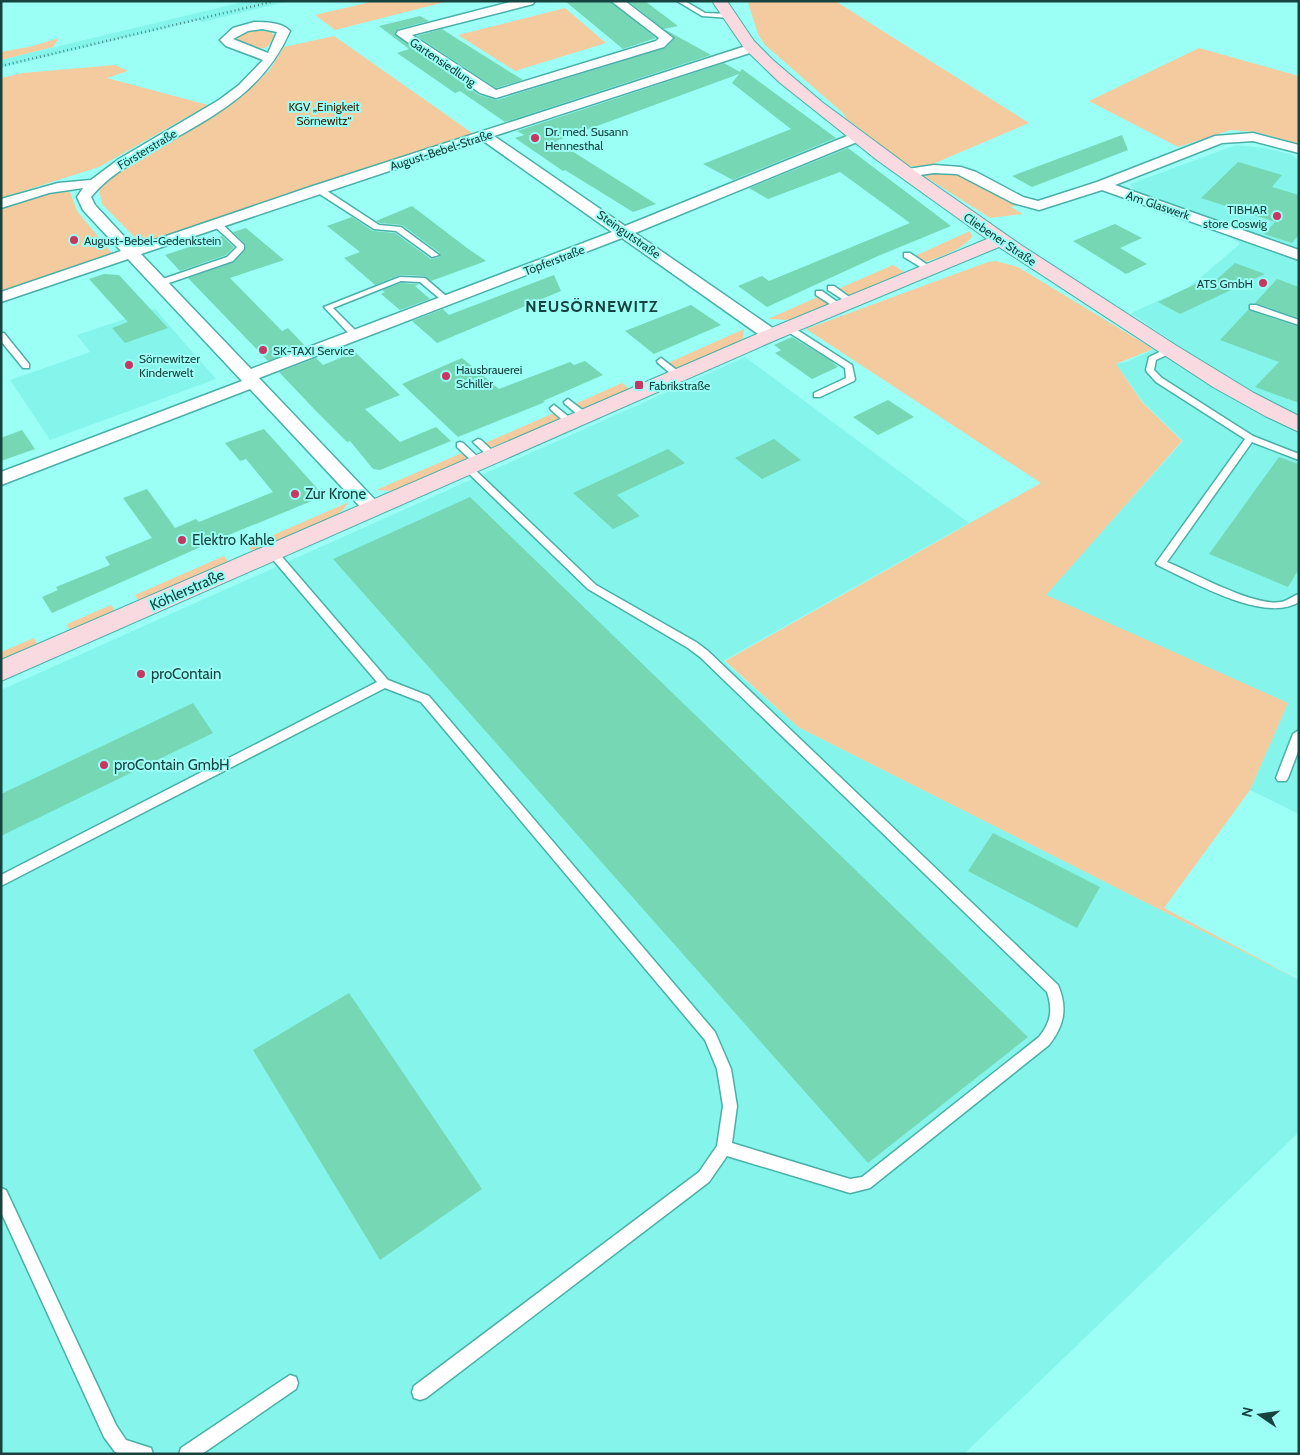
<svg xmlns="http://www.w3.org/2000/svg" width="1300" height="1455" viewBox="0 0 1300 1455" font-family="Cabin,sans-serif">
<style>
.built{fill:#85f5eb}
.green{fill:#f4cb9f}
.building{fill:#75d7b4}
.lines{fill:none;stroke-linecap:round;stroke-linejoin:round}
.lane-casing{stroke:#49afa7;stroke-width:3}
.street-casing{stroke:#49afa7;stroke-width:3}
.secondary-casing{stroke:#49afa7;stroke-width:2}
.lane{fill:#fff;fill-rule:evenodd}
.street{fill:#fff;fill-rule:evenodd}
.secondary{fill:#fadae1;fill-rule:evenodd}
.rail{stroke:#488984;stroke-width:2.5;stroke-dasharray:1 3;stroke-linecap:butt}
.poi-dot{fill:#c63861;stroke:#9bfff6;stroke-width:2}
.labels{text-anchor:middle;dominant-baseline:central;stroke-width:4;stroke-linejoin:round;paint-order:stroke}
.far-street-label{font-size:12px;fill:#17423f;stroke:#9bfff6}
.far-park-label{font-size:12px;fill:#3b2306;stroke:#9bfff6}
.far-poi-label{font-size:12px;fill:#17423f;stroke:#9bfff6;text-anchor:start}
.poi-label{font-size:15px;fill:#17423f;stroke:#9bfff6;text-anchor:start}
.street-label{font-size:15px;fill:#17423f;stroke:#9bfff6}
.far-district-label{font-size:16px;font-weight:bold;letter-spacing:1px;fill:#17423f;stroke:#9bfff6}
</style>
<rect width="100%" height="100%" fill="#9bfff6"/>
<!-- built -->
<path class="built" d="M247,1H289L202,22L200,20L1,68V60Z
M1236,145L1266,148L1293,155L1299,161V814L1250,790L1288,703L1045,595L1183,441L1143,402L1116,364L1126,362L1172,341L1131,313L1189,287L1240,244L1202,216L1145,196L1133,190L1130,184Z
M155,309L216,379L50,440L10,380L90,352L77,335Z
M745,357L969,523L723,661L798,727L1299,980V1132L964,1454H1V690Z"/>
<!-- green -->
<path class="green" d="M375,1H449L335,30L315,15Z
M757,1H835L1029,123L928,166H908L846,118L844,114L765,45L758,34L748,3Z
M565,8L606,43L515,71L458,35Z
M253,30L271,32L274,36C272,39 270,44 268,46C260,52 243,46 236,40L240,34Z
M334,36L475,135L142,245L102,204L99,190L114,176L241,96L269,71L284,47Z
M59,38L53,47L1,60V52L33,46Z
M1199,48L1299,76V144L1256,132L1231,130L1178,147L1089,101Z
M115,65L128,71L107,78L208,105L99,167L1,198V78L23,73Z
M929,172L958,174L1016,205L1011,207L1023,214L990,218L921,174Z
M62,190L70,192L77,211L112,253L1,294V208L49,191Z
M970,231L972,237C962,250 941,256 926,262L915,256Z
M996,261L1018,267L1153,349L1116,364L1142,402L1182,441L1046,595L1288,703L1250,790L1164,908L1299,980L798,727L725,661L1041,483L806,329L988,262Z
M893,265L904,272L849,296L838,289Z
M820,296L830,304L789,320L768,319Z
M744,329L743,338L731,346L676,370L668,363Z
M622,383L631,390L583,410L575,404Z
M554,413L561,419L492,450L485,443Z
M462,453L470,460L394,491L376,490Z
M349,502L343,510L334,517L253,552L248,546Z
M224,556L229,562L139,602L135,595Z
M111,605L116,612L70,631L67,624Z
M34,638L38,645L1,661V652Z"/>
<!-- building -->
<path class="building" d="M565,1H609L656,38L623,49Z
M628,1H645L678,26L664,29L711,55L505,122L460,91L455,93L397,53L409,49L379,26L420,16L429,21L398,29L394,34L479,95L497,100L665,48L674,39V37Z
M442,29L459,40L523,80L496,88L417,36Z
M724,63L740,72L742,69L836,138L733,180L703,164L791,129L732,83L739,74L556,141L656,204L633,212L565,170L563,171L515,138L524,135L517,131Z
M1122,135L1128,150L1032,187L1012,176Z
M848,148L951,226L878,256L767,307L738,286L762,276L769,281L910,223L840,172L768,199L749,188Z
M1238,162L1282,175L1272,187L1299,195V235L1292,243L1264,234L1275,222L1201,198Z
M412,206L467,248L486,261L431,281L425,276L400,275L375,285L344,258L360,252L327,226L352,217L373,231L395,233L431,259L440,257V253L402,225L380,223L376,221Z
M1115,224L1142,238L1120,248L1147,264L1126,274L1073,241Z
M246,228L284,260L230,278L282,331L288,328L305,346L268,361L188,278L234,262L245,250L246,245L233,232Z
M222,236L234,247L226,255L180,271L165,255Z
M1235,263L1265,274L1180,314L1158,302L1200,282L1208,287Z
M104,274L119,275L168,328L125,343L112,328L128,322L89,279Z
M554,275L561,291L437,343L412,321L443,309L449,315Z
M1277,279L1299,287V318L1255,303Z
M401,283L419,284L415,286L430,299L400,310L381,294L385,292L382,290Z
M691,305L721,325L654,354L625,331Z
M1248,310L1299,327V403L1255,387L1279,362L1220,340Z
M792,337L830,360L838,367L812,379L775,353L781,350L774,345Z
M355,352L400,395L365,409L400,442L436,427L451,441L380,470L373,469L350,441L347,442L315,410L279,372L316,358L323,365Z
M462,358L499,389L570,362L574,365L585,361L603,375L543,401L545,402L458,437L402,384Z
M888,400L914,417L878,435L853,417Z
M264,429L324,496L214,541L52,613L42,597L58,590L56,587L110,565L105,557L152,538L123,498L147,489L175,528L196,519L199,522L273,492L246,459L240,461L225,443Z
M22,430L35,449L1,461V438Z
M774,439L801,460L762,479L735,458Z
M668,449L685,463L617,495L640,516L613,529L573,493Z
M1279,457L1299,464V569L1288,587L1209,554Z
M470,497L1028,1037L868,1163L333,559Z
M193,703L213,733L1,836V794Z
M993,833L1100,887L1077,928L968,871Z
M349,993L482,1189L380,1260L253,1050Z"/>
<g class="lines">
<defs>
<path id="lane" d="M677,1H685L705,13L730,14L733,16L730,18L702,16Z
M315,187H321L379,225L401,227L439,255L432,257L396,231L374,229L315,191Z
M213,221H219L244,245V249L233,261L163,285H157V281L227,257L237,247L213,225Z
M904,253H910L934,269L927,271L904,257Z
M400,277L425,278L452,301L445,303L420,282L401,281L333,308L359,334V338H353L324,307Z
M828,286H834L855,301L848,303L828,290Z
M816,291H822L843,306L836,308L816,295Z
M1250,305H1256L1299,320V325L1250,309Z
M785,326H791L852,365L855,379L854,381L820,397H814V393L846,378L845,368L785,330Z
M1,333H4L29,364V368H23L1,341Z
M1170,347L1174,350L1173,352L1156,360L1154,370L1162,378L1253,436L1299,454V460L1252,442L1167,562C1194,573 1254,607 1281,602C1288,601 1292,596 1299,594V602C1264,624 1192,581 1157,565L1156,563L1245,439L1156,382L1147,372L1146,370L1149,357Z
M661,358L682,374V378H676L658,363L657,361Z
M568,399L589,415V419H583L565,404L564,402Z
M554,405L574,421V425H568L551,410L550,408Z
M478,439L481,440L497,455V459H491L475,444L473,442Z
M460,442L463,443L482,461V465H476L457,447V443Z
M468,465L471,466L596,585L696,642L708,651L1058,985C1068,1008 1064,1026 1049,1045L870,1188L850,1193L727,1156L709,1182L426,1398L420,1400L414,1398L412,1392L414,1386L699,1172L717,1146L723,1106L717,1069L705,1040L421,702L385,688L1,886V875L377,682L269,555L268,553L269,551H277L388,680L429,696L715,1032L731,1069L737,1106L732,1143L850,1179L862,1177L1039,1037C1051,1022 1053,1010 1047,992L700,657L688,648L588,589L465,470V466Z
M1299,730V749L1288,778L1286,781H1278L1276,778L1293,734Z
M1,1188L6,1190L116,1425L126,1440L151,1448L153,1454H120L115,1452L104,1437L1,1212Z
M290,1375L296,1377L298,1383L296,1389L202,1454H179L181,1448Z"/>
<path id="street" d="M514,1H535L533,4L412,35L496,90L656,41L659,38L611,1H625L673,38L664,47L496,98L480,93L396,34L398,31Z
M254,22C265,22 282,22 290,31C263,94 208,119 152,151C130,164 107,177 91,197L95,205L134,247L313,186L752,44L756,45L758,48L756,51L494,136L625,226L852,134H862L864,137L862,140L635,233L777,331L779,335L777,339H765L622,238L259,378L380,505L383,509L380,513L373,515L366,513L250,389L1,485V472L242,381L128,259L1,302V292L121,251L83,210L77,197L83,188L49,193L1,208V199L58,183L91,180L119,159L219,100L239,85L263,60L226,46L220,40L233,28ZM262,29L277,32L268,53L233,39L248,31ZM482,140L612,232L251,369L141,254Z
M1253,133L1299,145V153L1253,141L1222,143L1115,185L1299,250V260L1102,190L1039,210L1013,203L957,174L934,173L906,177L899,173L901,170L934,165L961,167L976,172L1023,197L1038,201L1097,182L1215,136Z"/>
<path id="secondary" d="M712,1H727L754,41L774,61L822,102L915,171L1021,245L1177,346L1254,393L1299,416V432L1265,416L1213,387L999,247L778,339L1,681V660L764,331L987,239L877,160L779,82L744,48Z"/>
</defs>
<!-- lane casing -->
<use href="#lane" class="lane-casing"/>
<!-- street casing -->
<use href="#street" class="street-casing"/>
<!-- secondary casing -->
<use href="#secondary" class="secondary-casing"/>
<!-- lane -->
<use href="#lane" class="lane"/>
<!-- street -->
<use href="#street" class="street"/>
<!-- secondary -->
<use href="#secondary" class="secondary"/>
<!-- rail -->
<path class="rail" d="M1,66L275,1"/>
</g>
<!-- markers -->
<g class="poi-dot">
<circle cx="535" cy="138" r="5"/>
<circle cx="1277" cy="216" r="5"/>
<circle cx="74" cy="240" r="5"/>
<circle cx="1263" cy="283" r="5"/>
<circle cx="263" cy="350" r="5"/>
<circle cx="129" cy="365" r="5"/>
<circle cx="446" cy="376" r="5"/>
<rect x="634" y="380" width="10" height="10" rx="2.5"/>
<circle cx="295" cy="494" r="5"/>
<circle cx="182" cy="540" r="5"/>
<circle cx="141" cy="674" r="5"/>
<circle cx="104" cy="765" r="5"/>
</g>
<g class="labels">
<!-- far-street labels -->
<g class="far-street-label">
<text transform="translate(443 62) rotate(34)">Gartensiedlung</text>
<text transform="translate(147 149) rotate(-31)">Försterstraße</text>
<text transform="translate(441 150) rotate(-18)">August-Bebel-Straße</text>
<text transform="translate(1158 205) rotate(19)">Am Glaswerk</text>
<text transform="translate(629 234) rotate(35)">Steingutstraße</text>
<text transform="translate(1000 239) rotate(34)">Cliebener Straße</text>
<text transform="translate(554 260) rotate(-21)">Töpferstraße</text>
</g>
<!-- far-park labels -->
<g class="far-park-label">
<text x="324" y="106">KGV „Einigkeit<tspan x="324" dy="14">Sörnewitz“</tspan></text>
</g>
<!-- far-poi labels -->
<g class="far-poi-label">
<text x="545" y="131">Dr. med. Susann<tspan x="545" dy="14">Hennesthal</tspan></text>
<text x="1267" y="209" text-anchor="end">TIBHAR<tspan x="1267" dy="14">store Coswig</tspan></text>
<text x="84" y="240">August-Bebel-Gedenkstein</text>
<text x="1253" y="283" text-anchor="end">ATS GmbH</text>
<text x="273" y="350">SK-TAXI Service</text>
<text x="139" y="358">Sörnewitzer<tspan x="139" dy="14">Kinderwelt</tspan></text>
<text x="456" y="369">Hausbrauerei<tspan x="456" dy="14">Schiller</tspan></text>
<text x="649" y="385">Fabrikstraße</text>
</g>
<!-- poi labels -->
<g class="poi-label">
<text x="305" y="494">Zur Krone</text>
<text x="192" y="540">Elektro Kahle</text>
<text x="151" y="674">proContain</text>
<text x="114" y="765">proContain GmbH</text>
</g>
<!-- street labels -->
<g class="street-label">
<text transform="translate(187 590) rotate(-24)">Köhlerstraße</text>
</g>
<!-- far-district labels -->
<g class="far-district-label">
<text x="592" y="306">NEUSÖRNEWITZ</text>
</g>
</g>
<!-- border -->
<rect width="1300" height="1455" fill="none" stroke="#17423f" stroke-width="5"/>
<!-- north arrow -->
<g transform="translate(1260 1415) rotate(283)" stroke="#9bfff6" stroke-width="4" paint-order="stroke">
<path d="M0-4L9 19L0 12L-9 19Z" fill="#17423f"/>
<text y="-8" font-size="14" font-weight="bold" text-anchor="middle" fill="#17423f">N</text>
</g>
</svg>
